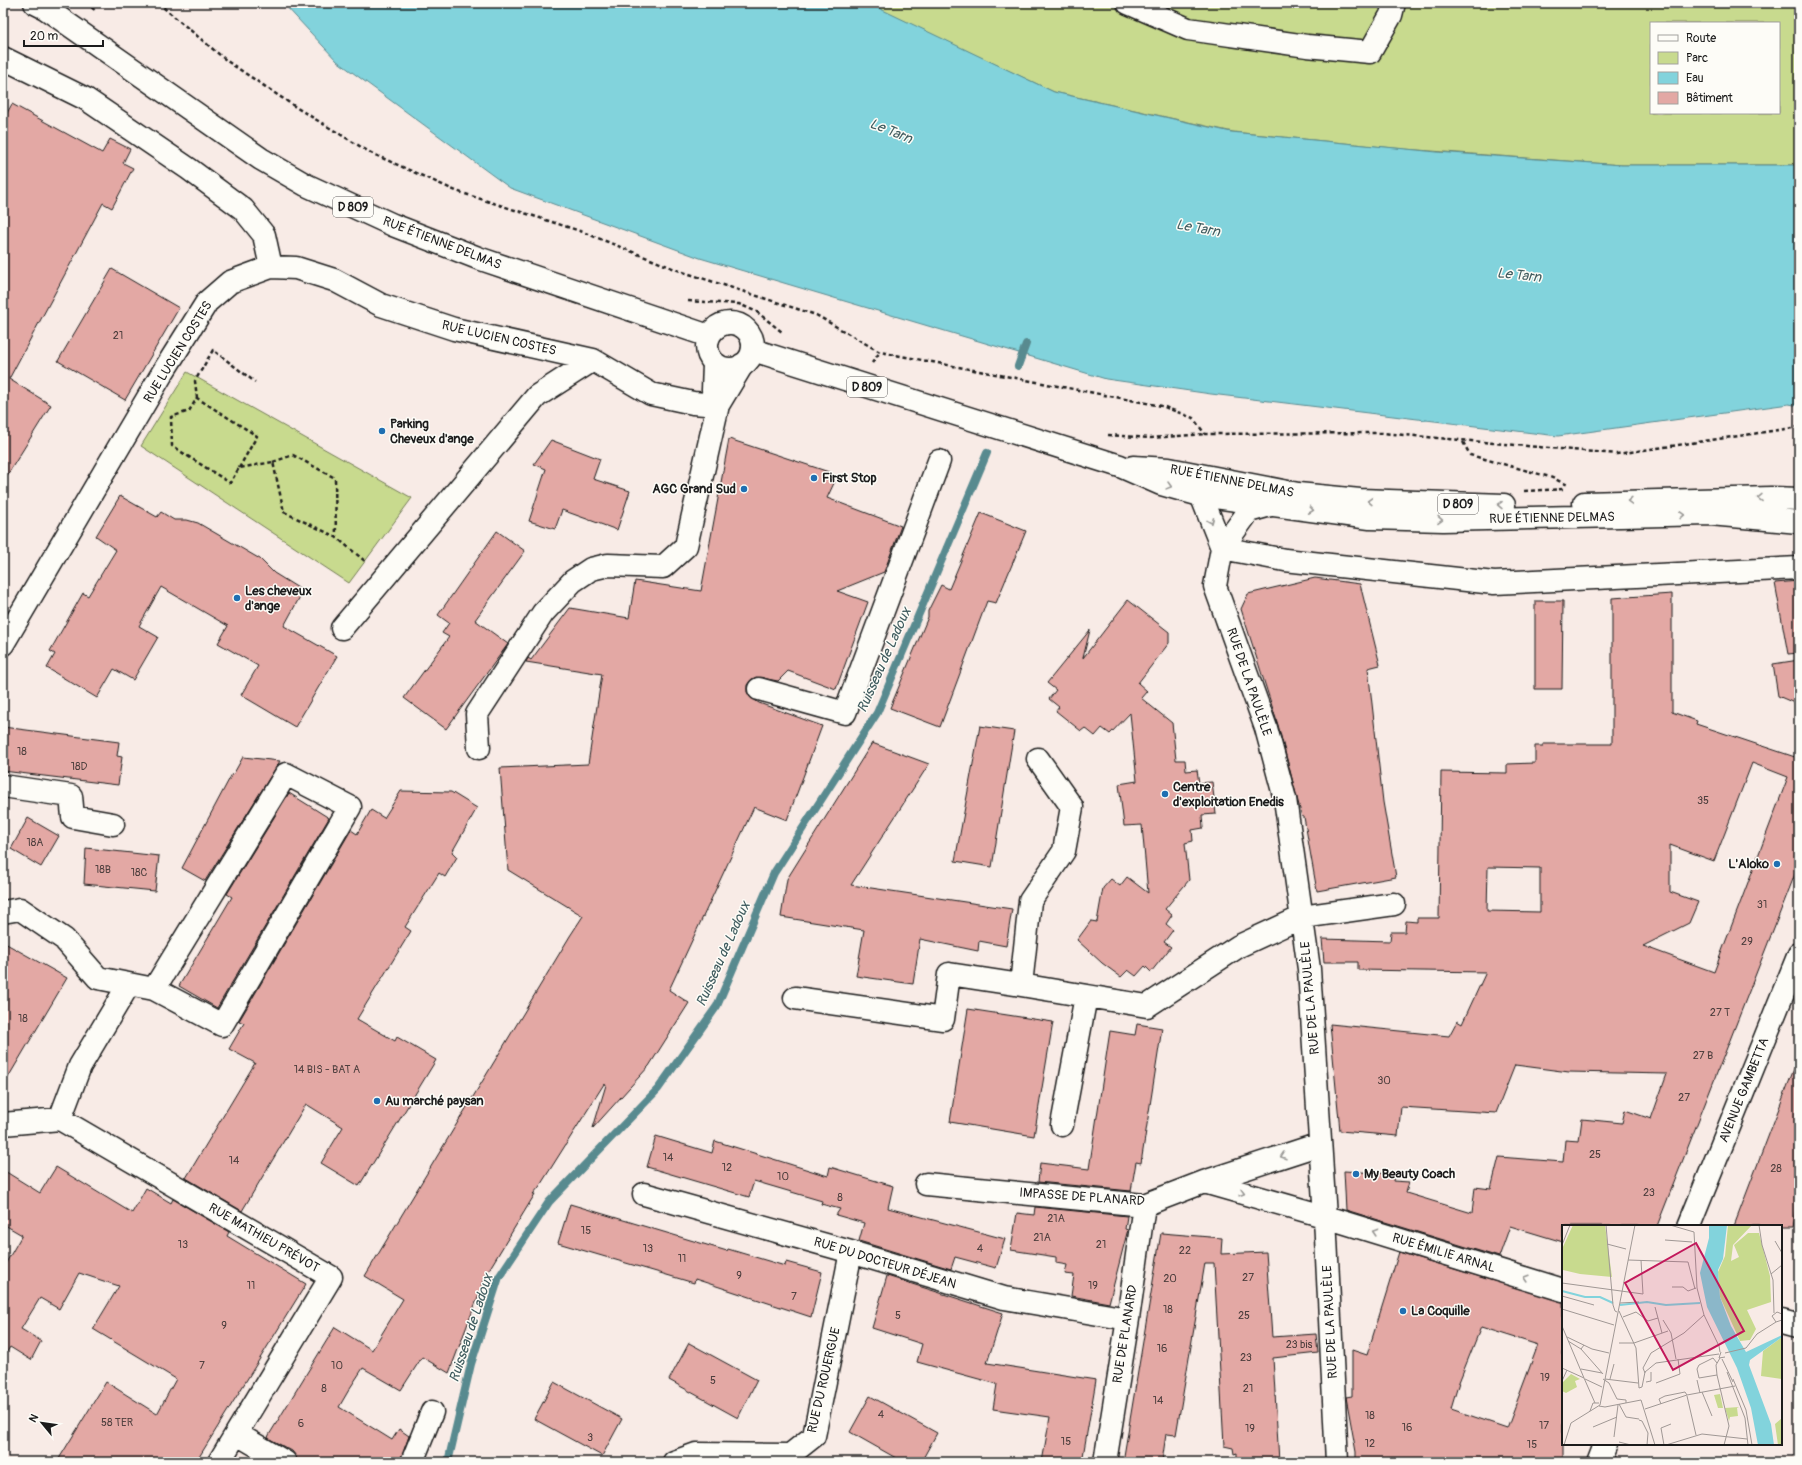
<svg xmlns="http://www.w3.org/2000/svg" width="1802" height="1465" viewBox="0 0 1802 1465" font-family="Pangolin,sans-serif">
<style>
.green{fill:#c8da8e;stroke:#727b55;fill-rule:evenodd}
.water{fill:#82d3dc;stroke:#598a8f}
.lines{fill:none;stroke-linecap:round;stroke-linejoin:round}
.stream{stroke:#598a8f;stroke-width:8}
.building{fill:#e3a8a4;stroke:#1c1c1c;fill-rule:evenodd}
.minor-casing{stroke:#1c1c1c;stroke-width:25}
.major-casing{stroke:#1c1c1c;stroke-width:25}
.path{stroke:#1c1c1c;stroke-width:2.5;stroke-dasharray:4 3;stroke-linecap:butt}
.minor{stroke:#fdfcf7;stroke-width:22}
.major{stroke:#fdfcf7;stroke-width:22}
.oneway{stroke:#989794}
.poi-dot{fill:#1f6fb2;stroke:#fdfcf7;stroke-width:1.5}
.labels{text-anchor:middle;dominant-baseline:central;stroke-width:3;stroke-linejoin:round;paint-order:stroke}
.number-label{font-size:11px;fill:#4e3f3e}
.shield{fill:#fdfcf7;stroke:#605f5e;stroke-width:1}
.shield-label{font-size:12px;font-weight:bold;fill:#1c1c1c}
.street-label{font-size:13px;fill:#1c1c1c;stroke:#fdfcf7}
.poi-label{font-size:13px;font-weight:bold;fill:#1c1c1c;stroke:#fdfcf7;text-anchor:start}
.water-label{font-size:14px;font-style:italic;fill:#405c5f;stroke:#fdfcf7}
.inset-river{fill:none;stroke:#82d3dc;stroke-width:2}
.inset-road{fill:none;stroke:#a09895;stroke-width:1}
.view{fill:#c2185b;fill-opacity:0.15;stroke:#c2185b;stroke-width:2}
.inset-edge{fill:none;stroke:#1c1c1c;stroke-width:2}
</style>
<rect width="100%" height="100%" fill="#f8ebe6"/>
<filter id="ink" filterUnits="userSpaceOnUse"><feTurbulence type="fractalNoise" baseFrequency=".025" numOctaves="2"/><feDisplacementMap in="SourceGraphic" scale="8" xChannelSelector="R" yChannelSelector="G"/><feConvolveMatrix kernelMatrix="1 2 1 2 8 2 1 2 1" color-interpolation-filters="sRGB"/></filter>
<g filter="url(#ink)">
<!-- green -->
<path class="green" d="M865,3H1799V165H1622L1404,149L1233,132L1054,92ZM1651,23H1779V113H1651Z
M187,372L412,498L349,583L141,446Z"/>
<!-- water -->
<path class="water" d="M283,3H868L1054,92L1231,132L1437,152L1622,165H1799V406L1789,404L1558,436L1211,394L1106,379L700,258L510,188L337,61Z"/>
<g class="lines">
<!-- stream -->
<path class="stream" d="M1018,366L1026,344
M448,1462L471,1364L499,1277L549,1202L658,1089L717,1006L774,873L877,713L987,453"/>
</g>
<!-- building -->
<path class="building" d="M12,104L102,153L110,139L130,149L123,163L133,168L112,208L103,203L9,379L51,405L3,482V120Z
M112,269L179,308L125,400L58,361Z
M729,439L829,472L835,481L827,498L901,526L884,572L837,591L868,602L836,689L788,671L778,681L756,677L751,680L747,685V692L750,697L759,703L822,726L787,820L754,807L669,990L689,1003L649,1066L593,1128L606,1085L604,1084L539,1187L533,1194H535L487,1273L449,1373L422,1357L401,1390L363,1368L350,1388L339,1407L392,1440L399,1429L409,1436L400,1462H297L296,1456L292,1451L268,1438L269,1435L335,1327L372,1350L403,1299L365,1276L570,936L583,916L508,870L500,768L588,764L602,674L526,662L528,658L531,660L570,608L629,618L635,581L701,591Z
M551,440L600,459L593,479L630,491L617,530L562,510L555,529L529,521L546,469L534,464Z
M120,496L157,517L161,512L174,520H187L198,523L260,559L274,573L303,591L284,626L337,656L295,727L241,695L258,666L218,643L228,626L161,587L139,626L158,637L133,680L114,669L97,698L47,668L55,654L50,651L83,593L88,596L116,550L96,536Z
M981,513L1026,531L996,603L987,601L940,727L890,708L928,617V611L941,585L949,589Z
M497,531L525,551L475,620L508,644L446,729L404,698L449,637L442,633L449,623L438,615Z
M1315,578L1360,584L1380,665L1368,668L1383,802L1396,877L1317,891L1304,817H1302L1278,725L1241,609L1248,594Z
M1799,581V653L1788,654L1775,583Z
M1672,594V712L1697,721L1696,724L1795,757L1797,752L1799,753V864L1657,1226H1563V1242L1510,1226L1499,1257L1346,1210L1344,1171L1394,1174L1393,1181L1409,1182L1406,1193L1472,1213L1475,1187L1491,1189L1499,1157L1563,1162L1565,1140L1579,1141L1582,1119L1622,1123L1625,1110L1651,1119L1667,1074L1569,1072L1515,1065L1496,1113L1401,1107L1398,1136L1340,1131L1330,1024L1449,1036L1457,1021L1462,1024L1486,972L1358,970V962H1324L1322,939L1390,941L1391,932H1405L1406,921L1417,922V918H1439L1441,772L1507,773V764L1535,763V746H1543V744H1612V598ZM1752,763L1788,777L1714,972L1643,946L1689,923L1698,902L1670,892V845L1714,861ZM1488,867L1540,868V912L1487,911Z
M1128,600L1169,632V643L1138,683L1147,691L1141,698L1172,723L1176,760H1185L1186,771L1197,770L1199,783L1212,782L1216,814L1202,815L1203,828L1192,830L1193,841L1185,843L1189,880L1165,909L1172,915L1166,924L1173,930L1164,942L1171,947L1151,972L1145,966L1136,976L1128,970L1121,977L1102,963L1077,940L1091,921L1097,922L1103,888L1111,879L1120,886L1127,877L1148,893L1142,825L1124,826L1119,784L1137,781L1130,713L1110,734L1102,728L1095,736L1085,728L1081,731L1056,711L1059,707L1049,699L1056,690L1047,683L1090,630L1083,658Z
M1535,601H1563L1562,689H1535Z
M1799,660V705L1778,696L1773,664Z
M980,726L1014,731L992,867L955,861Z
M3,727L119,742L117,756L122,757L118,785L3,771Z
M872,743L929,764L851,885L1012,909L1006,946L979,941L978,951L920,939L913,984L856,976L864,930L781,917L787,879Z
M243,757L280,761L205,881L182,868L232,774L233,775Z
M401,791L451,792L477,808L452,852L457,857L445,877L439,873L405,927L411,931L357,1019L395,1041L397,1037L436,1060L359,1186L321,1163L343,1127L306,1104L242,1211L186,1178L255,1063L229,1049L244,1023L239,1021L351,830L357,834L371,810L384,818Z
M289,793L329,818L217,1008L179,986L232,897L227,894Z
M28,818L59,836L41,867L11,849Z
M86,848L159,856L155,891L84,884Z
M3,942L67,978L3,1086Z
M968,1009L1053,1022L1034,1136L950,1122Z
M1137,1024L1162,1028L1141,1163L1136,1162L1131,1191L1038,1182L1040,1163L1089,1169L1110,1031L1135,1035Z
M1797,1061L1799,1062V1201L1793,1226H1734Z
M656,1136L712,1153L715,1141L828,1176L830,1167L893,1186L888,1208L1005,1239L996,1268L955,1257L951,1269L859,1241L864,1223L836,1215L840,1209L821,1204L822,1201L754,1181L749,1197L647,1167Z
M56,1167L132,1213L146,1188L171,1203L173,1199L229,1232L227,1236L306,1284L196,1462H57L106,1382L157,1414L176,1379L93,1329L119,1286L79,1273L59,1309L40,1298L21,1329L41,1341L31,1360L10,1347L3,1358V1268L22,1235L3,1224V1170L40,1193Z
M570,1204L727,1251L728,1249L785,1266L786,1262L822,1272L811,1317L695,1279L694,1283L558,1243Z
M1035,1207L1127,1216L1125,1229L1128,1230L1127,1233L1109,1303L1071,1296L1074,1275L1065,1274L1067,1265L1056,1263V1257L1011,1250L1017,1213L1034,1215Z
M1161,1233L1222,1238L1221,1254L1266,1252L1272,1337L1316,1334L1318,1353L1273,1358L1279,1462H1237V1453L1234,1454L1233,1448L1224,1446L1214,1263H1205L1176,1435L1166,1434L1162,1462H1123Z
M1399,1252L1563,1302V1462H1356V1452L1346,1397L1352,1396V1350L1367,1355ZM1481,1327L1538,1345L1507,1428L1451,1409L1459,1382Z
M887,1276L1003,1313L987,1363L1096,1380L1082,1462H1042L1050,1417L993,1409L997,1384L917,1362L922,1344L872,1328Z
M689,1343L757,1380L738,1418L669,1380Z
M554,1382L622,1419L602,1456L534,1419Z
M870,1396L937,1433L921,1462H903L850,1432Z"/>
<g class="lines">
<defs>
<path id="minor" d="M1128,3L1188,29L1307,46L1370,52L1391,15L1394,3
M3,58L86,99L189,169L243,209L264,235L271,267
M714,364L713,390L718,405
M1201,495L1222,548
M1274,504L1249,511L1222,548L1215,586L1266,728L1285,799L1309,969L1325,1217L1337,1462
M1222,548L1285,560L1494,583L1799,568
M342,628L537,396L593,360
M3,644L163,372L207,302L230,282L271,267L296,268L334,280L381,305L454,329L593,360L651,394L693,403L718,405
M759,689L845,713L939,461
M479,748L477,714L543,613L573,581L591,569L608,565L663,567L686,546L718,405L742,365
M1038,759L1072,807L1064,851L1030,901L1021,985L1147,1006L1239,946L1302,917L1394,904
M3,786L71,796L73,817L113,824
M3,912L20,909L64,939L98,978L154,989L222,1025L350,807L286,774L154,989
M795,998L943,1019L949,974L1021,985
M60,1119L80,1066L129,984
M3,1124L60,1119L331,1277L219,1462
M1062,1125L1086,996
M1204,1182L1313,1213L1563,1290
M926,1184L1144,1205L1204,1182L1320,1144
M644,1194L851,1252L1004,1298L1128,1319
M1689,1226L1799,954
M1781,1321L1799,1326
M237,1434L285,1462
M412,1462L432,1412
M674,1462L696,1454L790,1455L814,1436L851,1252
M1105,1462L1128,1319L1144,1205
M1598,1462L1605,1444"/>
<path id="major" d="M35,3L45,8L261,159L306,185L393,225L478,258L709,336
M707 346a23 23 0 1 1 46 0a23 23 0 1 1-46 0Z
M753,350L1120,466L1161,484L1200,495L1370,518L1443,520L1710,514L1799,522
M1133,467L1169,469L1298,494L1360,500L1504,505
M1584,503L1771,498L1799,499"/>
</defs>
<!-- minor casing -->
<use href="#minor" class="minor-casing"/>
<!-- major casing -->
<use href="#major" class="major-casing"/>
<!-- path -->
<path class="path" d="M86,3L96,11
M158,3L227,61L297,108L371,153L456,191L583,232L680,271L816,315L880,352L1162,406L1193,418L1205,434L1382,433L1617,454L1799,427
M688,301L739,304L757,312L782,332
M872,363L880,352
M197,398L195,381L213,350L255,382
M1108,435L1151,438L1205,434
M1463,442L1470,455L1550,477L1568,485
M273,462L293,455L335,478L336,537
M239,468L257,436L197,398L189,411L171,417L172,446L230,483L239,468L273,462L284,512L336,537L366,562
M1524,491L1565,489"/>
<!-- minor -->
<use href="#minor" class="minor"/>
<!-- major -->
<use href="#major" class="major"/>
</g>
<!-- one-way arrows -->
<defs><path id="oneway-chevron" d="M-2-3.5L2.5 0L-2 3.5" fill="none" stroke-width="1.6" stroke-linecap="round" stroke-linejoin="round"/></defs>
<g class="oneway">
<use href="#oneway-chevron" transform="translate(1169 486) rotate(15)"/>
<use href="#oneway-chevron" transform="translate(1760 498) rotate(179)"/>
<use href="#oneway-chevron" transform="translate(1370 501) rotate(-178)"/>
<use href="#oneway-chevron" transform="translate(1630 501) rotate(178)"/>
<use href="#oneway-chevron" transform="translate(1500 505) rotate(-179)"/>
<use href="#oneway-chevron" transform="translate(1311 510) rotate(8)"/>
<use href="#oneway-chevron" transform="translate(1682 515) rotate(-2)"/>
<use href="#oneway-chevron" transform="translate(1440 520) rotate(1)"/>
<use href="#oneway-chevron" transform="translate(1211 521) rotate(68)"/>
<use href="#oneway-chevron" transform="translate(1283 1156) rotate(162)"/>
<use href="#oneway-chevron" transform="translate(1242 1193) rotate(16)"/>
<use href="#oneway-chevron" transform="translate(1375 1232) rotate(-163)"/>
<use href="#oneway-chevron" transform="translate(1526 1278) rotate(-163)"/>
</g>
</g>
<!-- markers -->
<g class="poi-dot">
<circle cx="382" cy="431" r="4"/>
<circle cx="814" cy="478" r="4"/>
<circle cx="744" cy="489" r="4"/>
<circle cx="237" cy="598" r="4"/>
<circle cx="1165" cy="794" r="4"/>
<circle cx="1777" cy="864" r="4"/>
<circle cx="377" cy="1101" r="4"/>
<circle cx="1356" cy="1174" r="4"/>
<circle cx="1403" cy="1311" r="4"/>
</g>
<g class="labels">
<!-- number labels -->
<g class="number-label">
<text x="118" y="335">21</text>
<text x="22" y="751">18</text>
<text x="79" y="766">18D</text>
<text x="1703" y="800">35</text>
<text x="35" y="842">18A</text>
<text x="103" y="869">18B</text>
<text x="139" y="872">18C</text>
<text x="1762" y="904">31</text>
<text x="1747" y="941">29</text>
<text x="1720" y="1012">27 T</text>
<text x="23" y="1018">18</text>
<text x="1703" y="1055">27 B</text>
<text x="327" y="1069">14 BIS - BAT A</text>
<text x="1384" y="1080">30</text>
<text x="1684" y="1097">27</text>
<text x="1595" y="1154">25</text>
<text x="668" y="1157">14</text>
<text x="234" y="1160">14</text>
<text x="727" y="1167">12</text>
<text x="1776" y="1168">28</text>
<text x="783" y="1176">10</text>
<text x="1649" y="1192">23</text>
<text x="840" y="1197">8</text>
<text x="1056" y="1218">21A</text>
<text x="586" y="1230">15</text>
<text x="1042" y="1237">21A</text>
<text x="183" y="1244">13</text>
<text x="1101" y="1244">21</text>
<text x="648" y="1248">13</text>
<text x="980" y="1248">4</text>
<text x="1185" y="1250">22</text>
<text x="682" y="1258">11</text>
<text x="739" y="1275">9</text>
<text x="1248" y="1277">27</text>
<text x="1170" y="1278">20</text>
<text x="251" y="1285">11</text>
<text x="1093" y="1285">19</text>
<text x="794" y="1296">7</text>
<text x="1168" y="1309">18</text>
<text x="898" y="1315">5</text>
<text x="1244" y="1315">25</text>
<text x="224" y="1325">9</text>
<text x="1299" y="1344">23 bis</text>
<text x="1162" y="1348">16</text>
<text x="1246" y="1357">23</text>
<text x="202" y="1365">7</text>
<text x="337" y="1365">10</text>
<text x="1545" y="1377">19</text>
<text x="713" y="1380">5</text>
<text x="324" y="1388">8</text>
<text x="1248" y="1388">21</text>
<text x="1158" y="1400">14</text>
<text x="881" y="1414">4</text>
<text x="1370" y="1415">18</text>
<text x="117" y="1422">58 TER</text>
<text x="301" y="1423">6</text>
<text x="1544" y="1425">17</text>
<text x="1407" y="1427">16</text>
<text x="1250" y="1428">19</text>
<text x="590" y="1437">3</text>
<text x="1066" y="1441">15</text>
<text x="1370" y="1443">12</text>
<text x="1532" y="1444">15</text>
</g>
<!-- shield labels -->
<g class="shield">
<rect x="333" y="197" width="40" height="20" rx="3"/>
<rect x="847" y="377" width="40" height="20" rx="3"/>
<rect x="1438" y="494" width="40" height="20" rx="3"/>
</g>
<g class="shield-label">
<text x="353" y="207">D 809</text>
<text x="867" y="387">D 809</text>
<text x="1458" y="504">D 809</text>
</g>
<!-- street labels -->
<g class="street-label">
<text transform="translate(442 243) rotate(21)">RUE ÉTIENNE DELMAS</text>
<text transform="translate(499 338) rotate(13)">RUE LUCIEN COSTES</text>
<text transform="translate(178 352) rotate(-58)">RUE LUCIEN COSTES</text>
<text transform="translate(1232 481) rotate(11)">RUE ÉTIENNE DELMAS</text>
<text transform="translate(1552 518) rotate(-1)">RUE ÉTIENNE DELMAS</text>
<text transform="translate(1249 682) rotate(71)">RUE DE LA PAULÈLE</text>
<text transform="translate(1310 998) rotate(-95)">RUE DE LA PAULÈLE</text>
<text transform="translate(1744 1090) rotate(-68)">AVENUE GAMBETTA</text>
<text transform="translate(1082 1197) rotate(4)">IMPASSE DE PLANARD</text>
<text transform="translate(264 1238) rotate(30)">RUE MATHIEU PRÉVOT</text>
<text transform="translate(1444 1253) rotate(17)">RUE ÉMILIE ARNAL</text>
<text transform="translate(885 1263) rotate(17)">RUE DU DOCTEUR DÉJEAN</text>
<text transform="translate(1330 1322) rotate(-93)">RUE DE LA PAULÈLE</text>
<text transform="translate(1125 1334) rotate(-81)">RUE DE PLANARD</text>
<text transform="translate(824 1380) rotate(-77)">RUE DU ROUERGUE</text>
</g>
<!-- poi labels -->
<g class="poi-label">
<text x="390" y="424">Parking<tspan x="390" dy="15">Cheveux d'ange</tspan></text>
<text x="822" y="478">First Stop</text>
<text x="736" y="489" text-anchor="end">AGC Grand Sud</text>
<text x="245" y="591">Les cheveux<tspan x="245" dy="15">d'ange</tspan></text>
<text x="1173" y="787">Centre<tspan x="1173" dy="15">d'exploitation Enedis</tspan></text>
<text x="1769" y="864" text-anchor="end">L'Aloko</text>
<text x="385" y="1101">Au marché paysan</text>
<text x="1364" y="1174">My Beauty Coach</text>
<text x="1411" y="1311">La Coquille</text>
</g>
<!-- water labels -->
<g class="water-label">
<text transform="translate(891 131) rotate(22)">Le Tarn</text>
<text transform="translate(1198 228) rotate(10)">Le Tarn</text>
<text transform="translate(1519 275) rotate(6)">Le Tarn</text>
<text transform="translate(884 660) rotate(-66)">Ruisseau de Ladoux</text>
<text transform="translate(723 954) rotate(-66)">Ruisseau de Ladoux</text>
<text transform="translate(471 1328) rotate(-72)">Ruisseau de Ladoux</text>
</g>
</g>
<!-- overview -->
<g transform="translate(1562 1225)">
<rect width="220" height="220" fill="#f8ebe6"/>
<path d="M11,0H43L50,52L18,49L1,45L0,24ZM166,0H190L171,20L169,36L177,32L172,20L186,8H197L208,51L209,77L185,85L194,104L188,115L178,116L158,72L156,47L163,31ZM220,112V154L199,151L201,126ZM9,149L18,154L13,156L15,162L4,168L0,166V158ZM158,169L161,183H156L152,170ZM177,182L175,183L176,191L168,192L167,196L163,183ZM220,193V220H216L213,199Z" fill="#c8da8e"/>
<path d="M147,0H165L161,34L156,45L158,72L169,101L184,127L220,110V112L188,135L187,140L209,199L212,220H196L189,183L175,143L145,82L138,48L147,13Z" fill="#82d3dc"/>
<path class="inset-river" d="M0,66L23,72H38L51,78M58,80L85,77L104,80L138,78"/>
<path class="inset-road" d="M44,0L51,80L53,86L55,87M108,0L132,7L135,63L142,90L157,121L158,127M197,0L200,20L211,55L212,88M103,15L130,17M213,16L220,28M45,19L64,24M0,20L8,0M66,35L126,37L133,64M209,49L220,40M0,58L81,69L79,35M110,62H121L126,66L134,63M0,71L32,80M58,78L77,77M93,82L100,108M0,84L52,100M57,86L74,123L77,163L80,162L83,147L94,138L157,129M220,89L215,87L210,91L214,97L220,95M61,92L74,87L86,96L96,93M101,95L109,108L114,134M0,101L22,153M5,112L30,124L47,128M6,116L19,124L22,120M57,118H72L106,106M19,124L41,149M159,127L157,133L163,132M163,128L184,123L195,109L214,97M158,133L154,140L155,150L167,201L162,220M160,134L171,157M155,138L151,133L137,140L135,144L137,153L155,150M0,143L22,153L33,178M19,144L40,148M165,147L183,193L186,220M83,148L81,143L89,128L122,108L142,90M23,154L40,162M41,154L47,158L55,174L64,175V178M43,154L76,158M48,154L52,139M171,154L184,185L190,220M135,155L138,168M0,156L5,145M84,157L89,156V147M94,158L118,149L116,134M140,167L150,191M125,171L134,210M57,179L64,192L77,194M99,179L97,174L103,171L123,167L125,170M37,181L43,182L79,175L93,220M83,184L125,170L173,161M28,186L31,178H37M77,195L80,196L86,208L85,220M31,202L55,192M52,212L56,180M57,217L69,220M2,220L9,198L38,180L73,0M102,220L99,203L109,199M104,220L140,209L185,214"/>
<path class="view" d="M134,18L182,106L111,145L63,58Z"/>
<rect width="220" height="220" class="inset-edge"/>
</g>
<!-- margin -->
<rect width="1802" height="1465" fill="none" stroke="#fdfcf7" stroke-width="16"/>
<rect x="8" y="8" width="1786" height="1449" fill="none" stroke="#1c1c1c" stroke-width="1.5" filter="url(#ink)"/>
<!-- legend -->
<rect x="1650" y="22" width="130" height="92" fill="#fdfcf7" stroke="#a3a29f"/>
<rect x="1658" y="35" width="20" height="6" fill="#fdfcf7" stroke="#a3a29f"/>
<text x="1686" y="42" font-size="12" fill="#1c1c1c">Route</text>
<rect x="1658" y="52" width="20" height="12" fill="#c8da8e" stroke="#a3a29f"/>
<text x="1686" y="62" font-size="12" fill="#1c1c1c">Parc</text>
<rect x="1658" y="72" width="20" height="12" fill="#82d3dc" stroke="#a3a29f"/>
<text x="1686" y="82" font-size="12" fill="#1c1c1c">Eau</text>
<rect x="1658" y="92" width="20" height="12" fill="#e3a8a4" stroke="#a3a29f"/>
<text x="1686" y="102" font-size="12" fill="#1c1c1c">Bâtiment</text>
<!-- north arrow -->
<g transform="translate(42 1423) rotate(299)" stroke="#fdfcf7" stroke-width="3" paint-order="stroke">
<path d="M0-3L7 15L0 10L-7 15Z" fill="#1c1c1c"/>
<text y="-6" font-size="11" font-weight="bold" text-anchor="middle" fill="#1c1c1c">N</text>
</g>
<!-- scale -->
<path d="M24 40v6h79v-6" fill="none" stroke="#1c1c1c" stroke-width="2"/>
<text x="30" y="40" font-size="12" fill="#1c1c1c" stroke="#fdfcf7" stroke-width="3" paint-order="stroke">20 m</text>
</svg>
